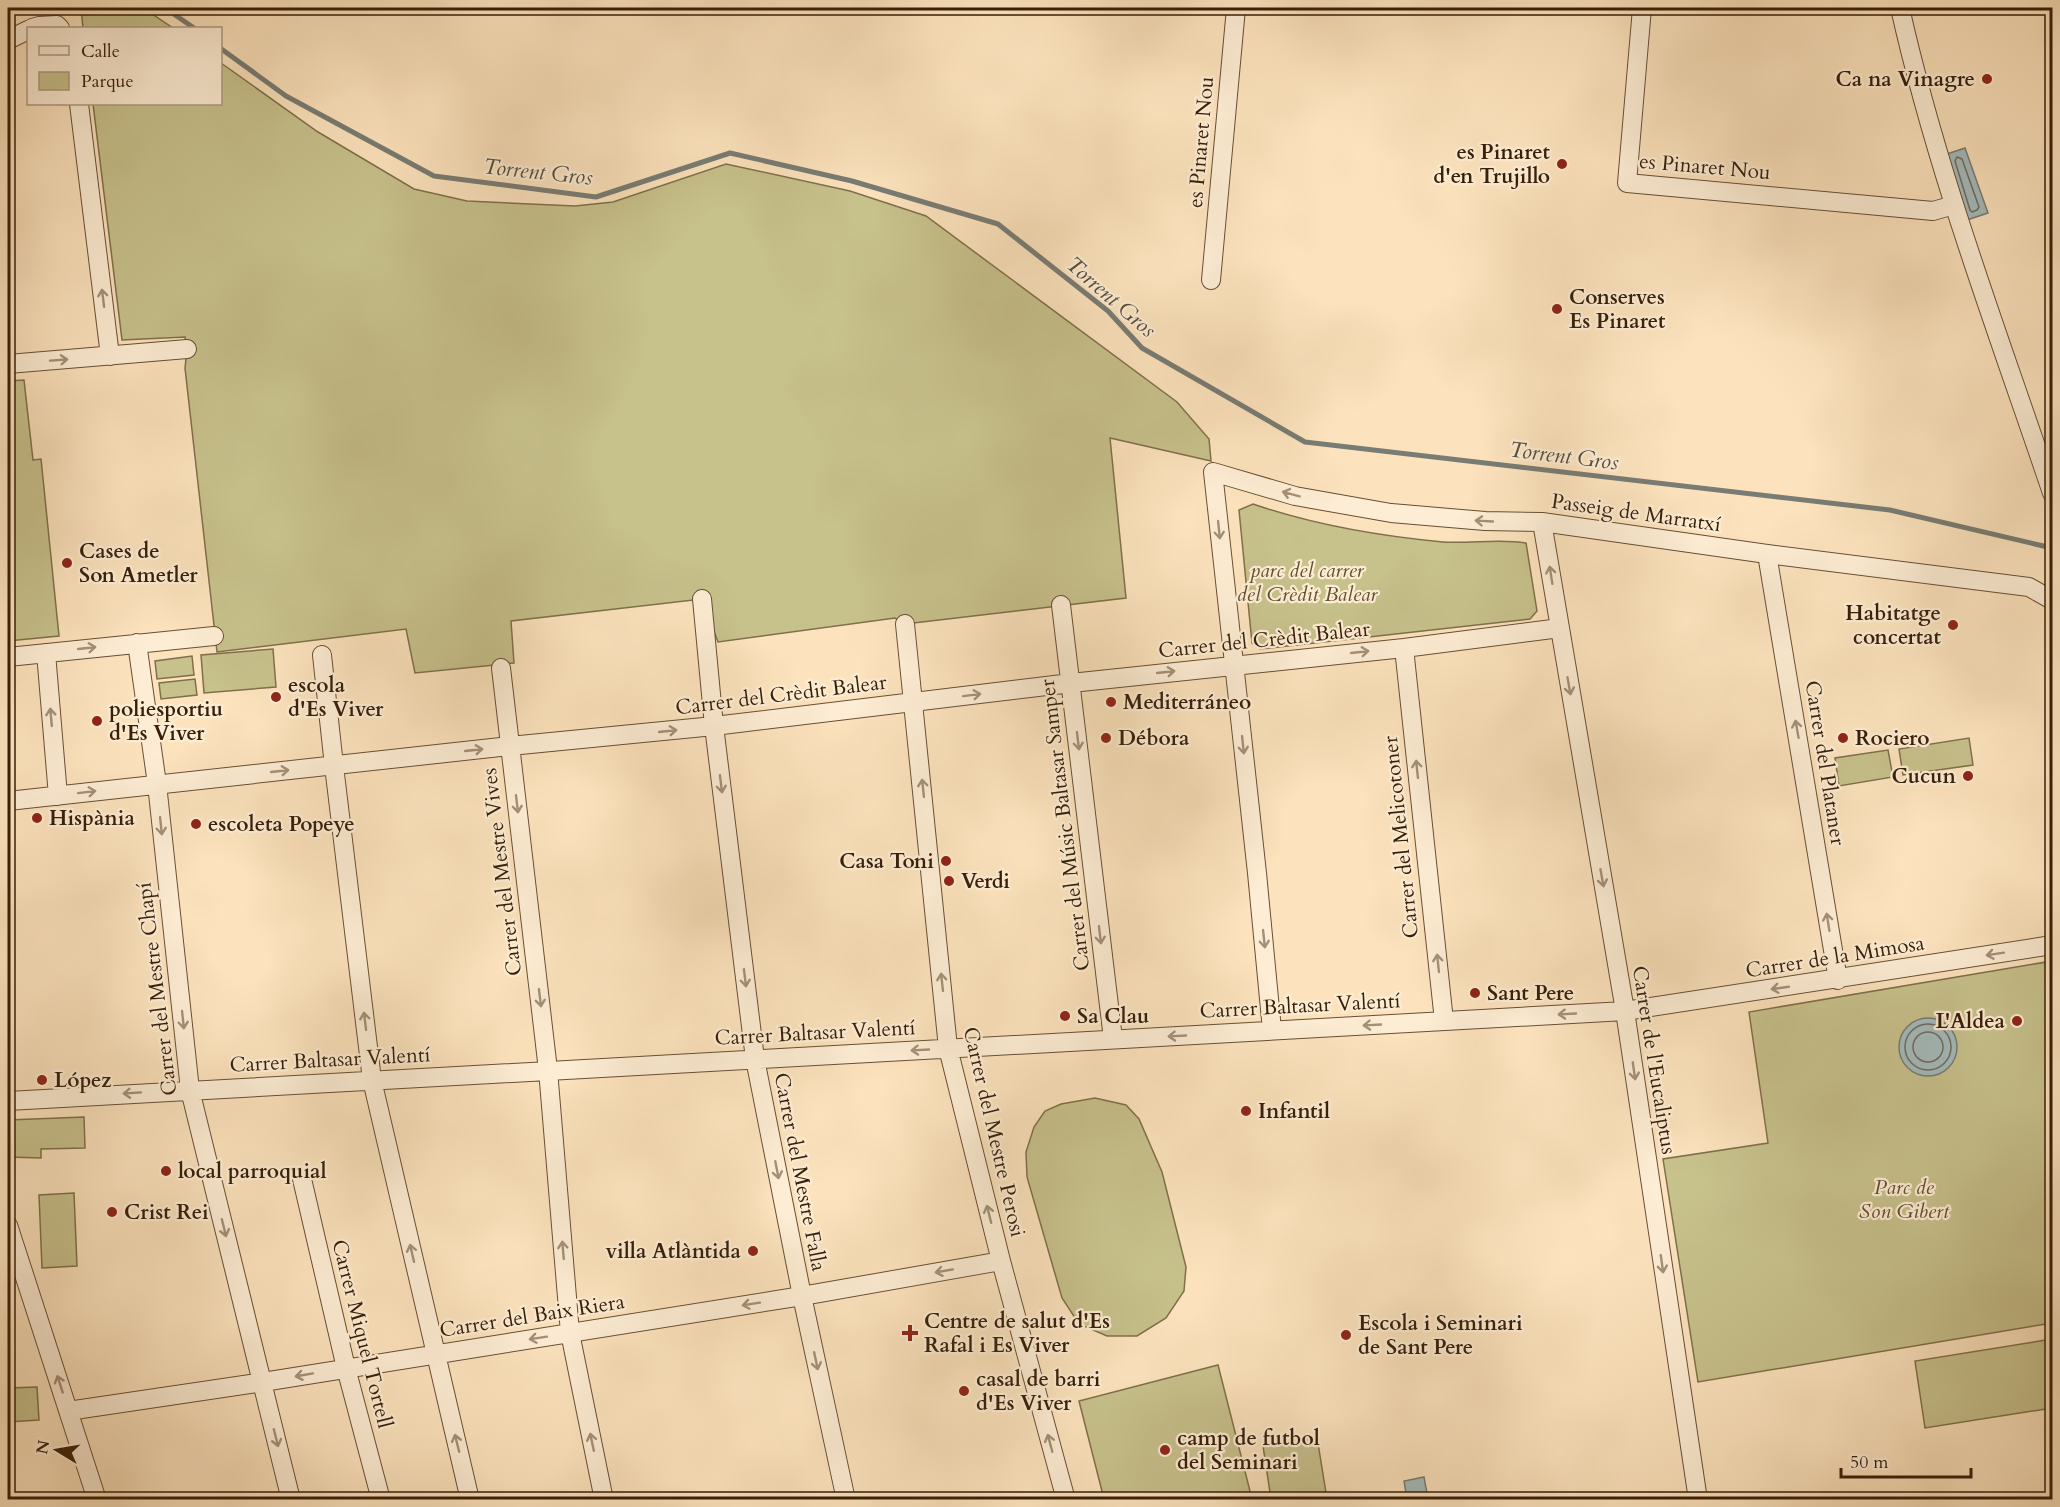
<svg xmlns="http://www.w3.org/2000/svg" width="2060" height="1507" viewBox="0 0 2060 1507" font-family="Cardo,serif">
<style>
.green{fill:#c7c18c;stroke:#7f704a;stroke-width:1.5}
.water{fill:#a4bbbc;stroke:#787c74;stroke-width:1.5}
.lines{fill:none;stroke-linecap:round;stroke-linejoin:round}
.shore{stroke:#6e6c62;stroke-width:1.5}
.stream{stroke:#787c74;stroke-width:5}
.street-casing{stroke:#684f34;stroke-width:20}
.street{stroke:#fdedd4;stroke-width:18}
.oneway{stroke:#a49078}
.poi-dot{fill:#8f2418;stroke:#fdedd4;stroke-width:2}
.labels{text-anchor:middle;dominant-baseline:central;stroke-width:4.5;stroke-linejoin:round;paint-order:stroke}
.poi-label{font-size:21px;font-weight:bold;fill:#371e07;stroke:#fdedd4;text-anchor:start}
.street-label{font-size:21px;fill:#371e07;stroke:#fdedd4}
.park-label{font-size:21px;font-style:italic;fill:#624f2f;stroke:#fdedd4}
.water-label{font-size:22px;font-style:italic;fill:#584d3d;stroke:#fdedd4}
</style>
<rect width="100%" height="100%" fill="#fce3bd"/>
<filter id="stains"><feTurbulence type="fractalNoise" baseFrequency=".00333" numOctaves="4"/><feColorMatrix values="0 0 0 0 .2 0 0 0 0 .09 0 0 0 0 .02 0 0 0 .5 -.17"/></filter>
<radialGradient id="worn" r=".72"><stop offset=".6" stop-color="#630" stop-opacity="0"/><stop offset="1" stop-color="#630" stop-opacity=".3"/></radialGradient>
<!-- green -->
<path class="green" d="M81,8H143L173,28H83Z
M221,63L318,132L414,189L467,201L575,206L613,202L726,164L850,191L926,216L1177,402L1209,439L1211,461L1110,438L1126,598L905,624L895,618L718,642L702,599L511,621L514,663L415,673L406,629L217,652L185,368L187,349L185,337L122,340L93,104H220Z
M24,380L33,460L41,459L59,636L8,641V381Z
M1253,504C1314,525 1379,536 1443,542C1470,544 1499,538 1526,543L1537,611L1530,619L1260,649L1252,643L1239,510Z
M273,649L276,687L204,693L201,655Z
M192,656L194,675L157,679L155,661Z
M195,679L197,695L161,699L159,683Z
M1969,738L1973,765L1903,775L1899,749Z
M1888,750L1893,777L1839,786L1835,758Z
M2052,961V1323L1698,1382L1663,1159L1768,1143L1749,1012Z
M1095,1098L1126,1105L1139,1119L1162,1172L1186,1267L1184,1291L1166,1318L1137,1336H1107L1079,1324L1062,1298L1027,1177L1026,1152L1034,1127L1045,1111L1061,1104Z
M84,1117L85,1148L41,1149V1158L8,1157V1120Z
M74,1193L77,1266L42,1268L39,1195Z
M2052,1339V1408L1925,1428L1915,1361Z
M1218,1365L1252,1499H1104L1079,1401Z
M37,1387L39,1420L8,1422V1388Z
M1317,1437L1327,1499H1271L1263,1446Z"/>
<!-- water -->
<path class="water" d="M1965,148L1988,213L1967,220L1947,154Z
M1899 1047a29 29 0 1 1 58 0a29 29 0 1 1-58 0Z
M1424,1477L1428,1499H1407L1404,1481Z"/>
<g class="lines">
<!-- shore -->
<path class="shore" d="M1957,157L1962,159L1979,207L1977,210L1972,212L1970,210L1955,161Z
M1905 1047a23 23 0 1 1 46 0a23 23 0 1 1-46 0Z
M1913 1047a15 15 0 1 1 30 0a15 15 0 1 1-30 0Z"/>
<!-- stream -->
<path class="stream" d="M165,8L194,28
M220,48L286,96L434,176L596,197L730,153L852,181L998,224L1108,311L1142,348L1305,442L1890,510L2052,548"/>
<defs>
<path id="street" d="M1642,8L1627,183L1933,211L1954,205
M1900,8C1937,173 1998,333 2052,493
M32,28L39,26L57,25L60,28
M8,40L28,30
M79,104L110,356
M1211,280L1236,8
M8,364L187,349
M1542,522L1625,1011L1698,1500
M1767,554L1838,980
M702,599L714,726L755,1059L802,1296L846,1500
M1061,605L1113,1039
M905,624L948,1048L1001,1261L1066,1500
M137,643L157,784L190,1090L291,1500
M1404,648L1444,1021
M46,653L58,796
M322,655L334,766L372,1080L470,1500
M8,657L214,636
M501,668L548,1070L570,1333L604,1500
M8,801L510,746L714,726L1071,683L1404,648L1560,628
M1272,1030L1257,873L1213,472L1295,496L1391,513L1485,521L1542,522L1767,554L2029,587L2052,600
M8,1101L1625,1011L2052,945
M302,1179L346,1368L381,1500
M8,1225L97,1500
M68,1411L263,1382L802,1296L1001,1261"/>
</defs>
<!-- street casing -->
<use href="#street" class="street-casing"/>
<!-- street -->
<use href="#street" class="street"/>
</g>
<!-- one-way arrows -->
<defs><path id="oneway-shaft" d="M-6 0H5M1.5-3L5.5 0L1.5 3" fill="none" stroke-width="1.6" stroke-linecap="round" stroke-linejoin="round" transform="scale(1.5)"/></defs>
<g class="oneway">
<use href="#oneway-shaft" transform="translate(103 298) rotate(-97)"/>
<use href="#oneway-shaft" transform="translate(59 360) rotate(-4)"/>
<use href="#oneway-shaft" transform="translate(1291 494) rotate(-165)"/>
<use href="#oneway-shaft" transform="translate(1484 521) rotate(-177)"/>
<use href="#oneway-shaft" transform="translate(1219 530) rotate(84)"/>
<use href="#oneway-shaft" transform="translate(1551 575) rotate(-99)"/>
<use href="#oneway-shaft" transform="translate(87 648) rotate(-6)"/>
<use href="#oneway-shaft" transform="translate(1360 652) rotate(-6)"/>
<use href="#oneway-shaft" transform="translate(1166 672) rotate(-6)"/>
<use href="#oneway-shaft" transform="translate(1569 686) rotate(80)"/>
<use href="#oneway-shaft" transform="translate(972 695) rotate(-7)"/>
<use href="#oneway-shaft" transform="translate(51 717) rotate(-95)"/>
<use href="#oneway-shaft" transform="translate(1797 729) rotate(-100)"/>
<use href="#oneway-shaft" transform="translate(668 731) rotate(-6)"/>
<use href="#oneway-shaft" transform="translate(1078 741) rotate(83)"/>
<use href="#oneway-shaft" transform="translate(1243 745) rotate(84)"/>
<use href="#oneway-shaft" transform="translate(474 750) rotate(-6)"/>
<use href="#oneway-shaft" transform="translate(1417 769) rotate(-96)"/>
<use href="#oneway-shaft" transform="translate(280 771) rotate(-6)"/>
<use href="#oneway-shaft" transform="translate(721 784) rotate(83)"/>
<use href="#oneway-shaft" transform="translate(923 788) rotate(-96)"/>
<use href="#oneway-shaft" transform="translate(87 792) rotate(-7)"/>
<use href="#oneway-shaft" transform="translate(517 804) rotate(83)"/>
<use href="#oneway-shaft" transform="translate(161 826) rotate(84)"/>
<use href="#oneway-shaft" transform="translate(1602 878) rotate(80)"/>
<use href="#oneway-shaft" transform="translate(1828 922) rotate(-99)"/>
<use href="#oneway-shaft" transform="translate(1100 935) rotate(83)"/>
<use href="#oneway-shaft" transform="translate(1264 939) rotate(84)"/>
<use href="#oneway-shaft" transform="translate(1995 954) rotate(171)"/>
<use href="#oneway-shaft" transform="translate(1438 963) rotate(-96)"/>
<use href="#oneway-shaft" transform="translate(745 978) rotate(83)"/>
<use href="#oneway-shaft" transform="translate(942 982) rotate(-96)"/>
<use href="#oneway-shaft" transform="translate(1780 988) rotate(172)"/>
<use href="#oneway-shaft" transform="translate(540 998) rotate(83)"/>
<use href="#oneway-shaft" transform="translate(1567 1014) rotate(177)"/>
<use href="#oneway-shaft" transform="translate(183 1020) rotate(84)"/>
<use href="#oneway-shaft" transform="translate(365 1021) rotate(-97)"/>
<use href="#oneway-shaft" transform="translate(1372 1025) rotate(177)"/>
<use href="#oneway-shaft" transform="translate(1177 1036) rotate(177)"/>
<use href="#oneway-shaft" transform="translate(920 1050) rotate(177)"/>
<use href="#oneway-shaft" transform="translate(1634 1071) rotate(82)"/>
<use href="#oneway-shaft" transform="translate(132 1093) rotate(176)"/>
<use href="#oneway-shaft" transform="translate(777 1170) rotate(79)"/>
<use href="#oneway-shaft" transform="translate(989 1214) rotate(-104)"/>
<use href="#oneway-shaft" transform="translate(224 1228) rotate(76)"/>
<use href="#oneway-shaft" transform="translate(563 1250) rotate(-95)"/>
<use href="#oneway-shaft" transform="translate(412 1253) rotate(-103)"/>
<use href="#oneway-shaft" transform="translate(1662 1264) rotate(82)"/>
<use href="#oneway-shaft" transform="translate(944 1271) rotate(170)"/>
<use href="#oneway-shaft" transform="translate(751 1304) rotate(171)"/>
<use href="#oneway-shaft" transform="translate(538 1338) rotate(171)"/>
<use href="#oneway-shaft" transform="translate(816 1361) rotate(78)"/>
<use href="#oneway-shaft" transform="translate(304 1375) rotate(170)"/>
<use href="#oneway-shaft" transform="translate(60 1384) rotate(-108)"/>
<use href="#oneway-shaft" transform="translate(276 1438) rotate(76)"/>
<use href="#oneway-shaft" transform="translate(592 1442) rotate(-102)"/>
<use href="#oneway-shaft" transform="translate(457 1443) rotate(-104)"/>
<use href="#oneway-shaft" transform="translate(1050 1443) rotate(-105)"/>
</g>
<!-- markers -->
<g class="poi-dot">
<circle cx="1987" cy="79" r="6"/>
<circle cx="1562" cy="164" r="6"/>
<circle cx="1557" cy="309" r="6"/>
<circle cx="67" cy="563" r="6"/>
<circle cx="1953" cy="625" r="6"/>
<circle cx="276" cy="697" r="6"/>
<circle cx="1111" cy="702" r="6"/>
<circle cx="97" cy="721" r="6"/>
<circle cx="1106" cy="738" r="6"/>
<circle cx="1843" cy="738" r="6"/>
<circle cx="1968" cy="776" r="6"/>
<circle cx="37" cy="818" r="6"/>
<circle cx="196" cy="824" r="6"/>
<circle cx="946" cy="861" r="6"/>
<circle cx="949" cy="881" r="6"/>
<circle cx="1475" cy="993" r="6"/>
<circle cx="1065" cy="1016" r="6"/>
<circle cx="2017" cy="1021" r="6"/>
<circle cx="42" cy="1080" r="6"/>
<circle cx="1246" cy="1111" r="6"/>
<circle cx="166" cy="1171" r="6"/>
<circle cx="112" cy="1212" r="6"/>
<circle cx="753" cy="1251" r="6"/>
<path d="M907 1324h6v6h6v6h-6v6h-6v-6h-6v-6h6z"/>
<circle cx="1346" cy="1335" r="6"/>
<circle cx="964" cy="1391" r="6"/>
<circle cx="1165" cy="1450" r="6"/>
</g>
<g class="labels">
<!-- poi labels -->
<g class="poi-label">
<text x="1975" y="79" text-anchor="end">Ca na Vinagre</text>
<text x="1550" y="152" text-anchor="end">es Pinaret<tspan x="1550" dy="24">d'en Trujillo</tspan></text>
<text x="1569" y="297">Conserves<tspan x="1569" dy="24">Es Pinaret</tspan></text>
<text x="79" y="551">Cases de<tspan x="79" dy="24">Son Ametler</tspan></text>
<text x="1941" y="613" text-anchor="end">Habitatge<tspan x="1941" dy="24">concertat</tspan></text>
<text x="288" y="685">escola<tspan x="288" dy="24">d'Es Viver</tspan></text>
<text x="1123" y="702">Mediterráneo</text>
<text x="109" y="709">poliesportiu<tspan x="109" dy="24">d'Es Viver</tspan></text>
<text x="1118" y="738">Débora</text>
<text x="1855" y="738">Rociero</text>
<text x="1956" y="776" text-anchor="end">Cucun</text>
<text x="49" y="818">Hispània</text>
<text x="208" y="824">escoleta Popeye</text>
<text x="934" y="861" text-anchor="end">Casa Toni</text>
<text x="961" y="881">Verdi</text>
<text x="1487" y="993">Sant Pere</text>
<text x="1077" y="1016">Sa Clau</text>
<text x="2005" y="1021" text-anchor="end">L'Aldea</text>
<text x="54" y="1080">López</text>
<text x="1258" y="1111">Infantil</text>
<text x="178" y="1171">local parroquial</text>
<text x="124" y="1212">Crist Rei</text>
<text x="741" y="1251" text-anchor="end">villa Atlàntida</text>
<text x="924" y="1321">Centre de salut d'Es<tspan x="924" dy="24">Rafal i Es Viver</tspan></text>
<text x="1358" y="1323">Escola i Seminari<tspan x="1358" dy="24">de Sant Pere</tspan></text>
<text x="976" y="1379">casal de barri<tspan x="976" dy="24">d'Es Viver</tspan></text>
<text x="1177" y="1438">camp de futbol<tspan x="1177" dy="24">del Seminari</tspan></text>
</g>
<!-- street labels -->
<g class="street-label">
<text transform="translate(1201 142) rotate(-85)">es Pinaret Nou</text>
<text transform="translate(1705 167) rotate(5)">es Pinaret Nou</text>
<text transform="translate(1636 513) rotate(8)">Passeig de Marratxí</text>
<text transform="translate(1264 640) rotate(-6)">Carrer del Crèdit Balear</text>
<text transform="translate(781 695) rotate(-7)">Carrer del Crèdit Balear</text>
<text transform="translate(1825 763) rotate(81)">Carrer del Plataner</text>
<text transform="translate(1065 825) rotate(-97)">Carrer del Músic Baltasar Samper</text>
<text transform="translate(1401 837) rotate(-96)">Carrer del Melicotoner</text>
<text transform="translate(502 872) rotate(-97)">Carrer del Mestre Vives</text>
<text transform="translate(1835 957) rotate(-9)">Carrer de la Mimosa</text>
<text transform="translate(157 989) rotate(-97)">Carrer del Mestre Chapí</text>
<text transform="translate(1300 1006) rotate(-3)">Carrer Baltasar Valentí</text>
<text transform="translate(815 1033) rotate(-3)">Carrer Baltasar Valentí</text>
<text transform="translate(330 1060) rotate(-3)">Carrer Baltasar Valentí</text>
<text transform="translate(1654 1060) rotate(81)">Carrer de l'Eucaliptus</text>
<text transform="translate(994 1132) rotate(77)">Carrer del Mestre Perosi</text>
<text transform="translate(800 1172) rotate(79)">Carrer del Mestre Falla</text>
<text transform="translate(532 1316) rotate(-9)">Carrer del Baix Riera</text>
<text transform="translate(362 1334) rotate(76)">Carrer Miquel Tortell</text>
</g>
<!-- park labels -->
<g class="park-label">
<text x="1307" y="570">parc del carrer<tspan x="1307" dy="24">del Crèdit Balear</tspan></text>
<text x="1904" y="1187">Parc de<tspan x="1904" dy="24">Son Gibert</tspan></text>
</g>
<!-- water labels -->
<g class="water-label">
<text transform="translate(538 172) rotate(6)">Torrent Gros</text>
<text transform="translate(1111 297) rotate(41)">Torrent Gros</text>
<text transform="translate(1564 456) rotate(7)">Torrent Gros</text>
</g>
</g>
<!-- margin -->
<rect width="2060" height="1507" fill="none" stroke="#fce3bd" stroke-width="30"/>
<rect x="9" y="9" width="2042" height="1489" fill="none" stroke="#371e07" stroke-width="3"/>
<rect x="15" y="15" width="2030" height="1477" fill="none" stroke="#371e07" stroke-width="1.5"/>
<!-- legend -->
<rect x="27" y="27" width="195" height="78" fill="#fdedd4" stroke="#ae9a82" stroke-width="1.5"/>
<rect x="39" y="46" width="30" height="9" fill="#fdedd4" stroke="#ae9a82" stroke-width="1.5"/>
<text x="81" y="57" font-size="18" fill="#371e07">Calle</text>
<rect x="39" y="72" width="30" height="18" fill="#c7c18c" stroke="#ae9a82" stroke-width="1.5"/>
<text x="81" y="87" font-size="18" fill="#371e07">Parque</text>
<!-- north arrow -->
<g transform="translate(57 1450) rotate(281)" stroke="#fdedd4" stroke-width="4.5" paint-order="stroke">
<path d="M0-4.5L10 22L0 15L-10 22Z" fill="#371e07"/>
<text y="-9" font-size="16" font-weight="bold" text-anchor="middle" fill="#371e07">N</text>
</g>
<!-- scale -->
<path d="M1841 1468v9h130v-9" fill="none" stroke="#371e07" stroke-width="3"/>
<text x="1850" y="1468" font-size="18" fill="#371e07" stroke="#fdedd4" stroke-width="4.5" paint-order="stroke">50 m</text>
<rect width="100%" height="100%" filter="url(#stains)"/>
<rect width="100%" height="100%" fill="url(#worn)"/>
</svg>
